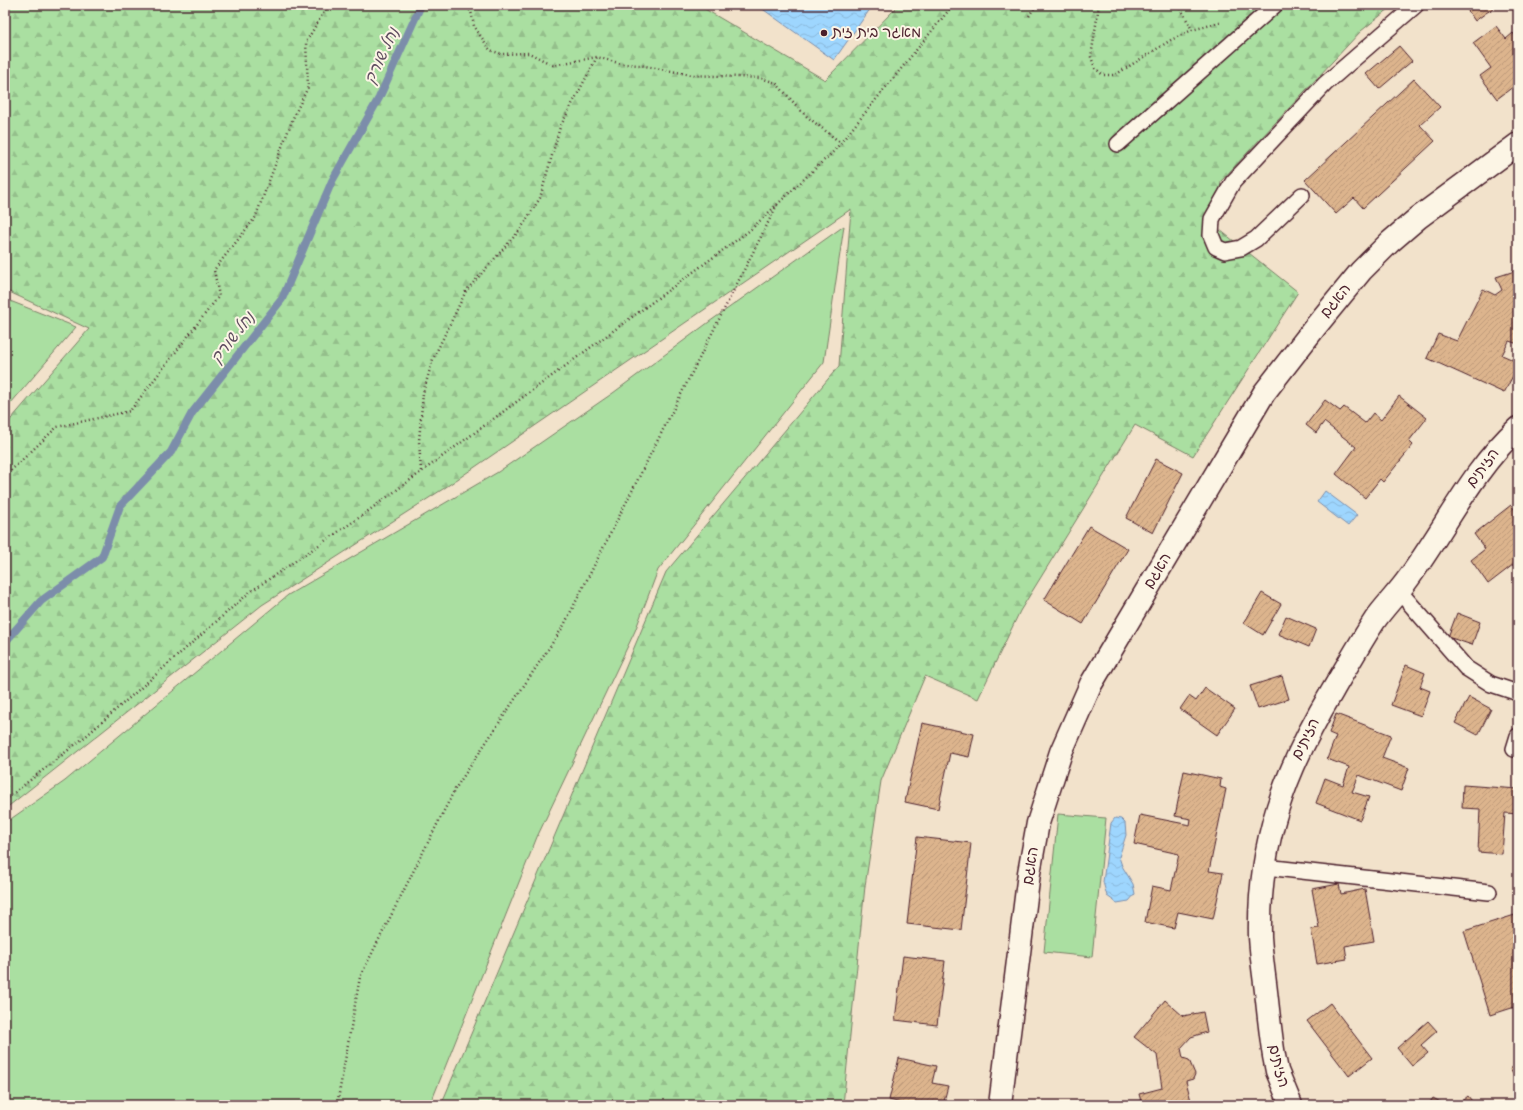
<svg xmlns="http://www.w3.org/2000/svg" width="1523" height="1110" viewBox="0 0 1523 1110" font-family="Mynerve,'Playpen Sans Hebrew',sans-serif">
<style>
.grass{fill:#aadfa1;stroke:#7a7f66}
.forest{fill:url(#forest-firs);stroke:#7a7f66}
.water{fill:url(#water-waves);stroke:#7c8daa}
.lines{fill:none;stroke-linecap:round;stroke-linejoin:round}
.stream{stroke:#7c8daa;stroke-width:8}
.building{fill:url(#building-hatch);stroke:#4a1f2b}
.service-casing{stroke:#4a1f2b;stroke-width:18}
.minor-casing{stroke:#4a1f2b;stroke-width:25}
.path{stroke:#4a1f2b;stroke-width:2.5;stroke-dasharray:1 3;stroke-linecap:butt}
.service{stroke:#fcf5e5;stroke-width:15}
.minor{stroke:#fcf5e5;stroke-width:22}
.poi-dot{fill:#4a1f2b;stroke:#fcf5e5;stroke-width:1.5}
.labels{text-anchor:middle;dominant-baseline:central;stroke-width:4;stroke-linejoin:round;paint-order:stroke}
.poi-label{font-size:15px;fill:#4a1f2b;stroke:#fcf5e5;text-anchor:start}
.street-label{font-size:15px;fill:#4a1f2b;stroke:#fcf5e5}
.water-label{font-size:16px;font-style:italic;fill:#5f4d60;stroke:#fcf5e5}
</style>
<defs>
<pattern id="forest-firs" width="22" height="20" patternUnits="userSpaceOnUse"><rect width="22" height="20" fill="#aadfa1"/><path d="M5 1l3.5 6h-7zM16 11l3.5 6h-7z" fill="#94bf8b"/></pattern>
<pattern id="water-waves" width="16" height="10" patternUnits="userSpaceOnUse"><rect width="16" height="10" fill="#9ed6fe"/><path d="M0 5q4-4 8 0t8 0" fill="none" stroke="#8ab7da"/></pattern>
<pattern id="building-hatch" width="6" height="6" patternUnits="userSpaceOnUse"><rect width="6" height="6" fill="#dcb48d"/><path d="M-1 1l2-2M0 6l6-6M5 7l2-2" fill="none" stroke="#be9a7a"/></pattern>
</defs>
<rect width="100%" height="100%" fill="#f2e2cb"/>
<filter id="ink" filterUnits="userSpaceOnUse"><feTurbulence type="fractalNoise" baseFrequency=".025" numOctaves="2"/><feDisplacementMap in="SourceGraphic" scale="8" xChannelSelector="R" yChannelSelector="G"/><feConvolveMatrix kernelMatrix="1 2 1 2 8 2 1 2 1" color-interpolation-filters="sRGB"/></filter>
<g filter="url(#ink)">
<!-- grass -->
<path class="grass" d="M844,226L824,362L658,570L635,631L537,837L430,1105H5V823L65,781L288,595L498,472L613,393L709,322Z
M5,299L76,327L5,410Z
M1058,814L1106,818L1092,957L1044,952Z"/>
<!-- forest -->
<path class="forest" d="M5,5H698L825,80L899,5H1292L1295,11L1301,5H1394L1361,31L1221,181L1215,226L1298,292L1193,456L1135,425L1020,611L978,699L925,676L881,781L865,886L843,1105H441L666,572L839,366L851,209L443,489L262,605L5,809V426L89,329L5,290Z"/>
<!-- water -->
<path class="water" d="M757,5H873L834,60Z
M1325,491L1357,515L1348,526L1317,502Z
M1115,818L1121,819L1125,823L1126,835L1119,857L1122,866L1133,884L1135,894L1129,901L1117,903L1107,896L1103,882L1111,823Z"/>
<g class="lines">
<!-- stream -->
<path class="stream" d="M5,642L41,601L102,557L120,506L171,452L192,413L282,299L332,181L379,98L421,5"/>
</g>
<!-- building -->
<path class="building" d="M1464,5H1497L1475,21Z
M1496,26L1506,39L1513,33L1518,39V83L1497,99L1480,76L1491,68L1473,43Z
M1399,46L1412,61L1379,89L1366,74Z
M1414,79L1440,107L1420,125L1435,141L1363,208L1354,198L1336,214L1305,180Z
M1518,270V344L1509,341L1502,355L1518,362V366L1504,393L1427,358L1438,334L1457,341L1483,289L1495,295L1502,290L1496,277Z
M1399,396L1427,418L1409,441L1413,445L1383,482L1380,479L1365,498L1336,474L1356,447L1324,422L1316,433L1306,425L1325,400L1340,411L1344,407L1365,423L1373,413L1381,420Z
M1156,459L1183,473L1153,533L1126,518Z
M1511,505L1518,514V561L1488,584L1471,560L1485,549L1474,534Z
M1089,526L1128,549L1083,624L1044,600Z
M1262,593L1281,604L1263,635L1244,623Z
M1457,613L1480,622L1472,645L1448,637Z
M1286,616L1316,629L1309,647L1278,634Z
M1406,665L1425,673L1420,687L1430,691L1421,716L1391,705Z
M1282,676L1289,699L1258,709L1250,686Z
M1205,688L1235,709L1217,735L1180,709L1189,696L1196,701Z
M1469,697L1491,709L1478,735L1455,723Z
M1336,714L1391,735L1382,758L1409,768L1401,791L1359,775L1352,792L1369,797L1360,820L1316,803L1325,778L1343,785L1349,767L1327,759L1336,736L1329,733Z
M922,723L974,734L969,757L950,753L938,809L905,802Z
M1184,771L1221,779L1220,787L1226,789L1209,871L1223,873L1213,919L1178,912L1174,928L1145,922L1152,886L1171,890L1179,854L1134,844L1140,815L1190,825L1191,819L1175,816Z
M1463,785L1518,789V814L1505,813L1502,854L1478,852L1480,809L1462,808Z
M917,837L971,843L961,930L907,924Z
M1339,884L1341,894L1365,889L1374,941L1345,946L1347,959L1317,964L1311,929L1319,928L1312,889Z
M1518,914V1006L1490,1015L1464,931Z
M903,956L945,961L937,1025L895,1020Z
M1165,1000L1183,1016L1203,1012L1207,1032L1191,1037L1181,1048L1183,1058L1189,1060L1195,1074L1193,1079L1186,1081L1192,1105H1142L1139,1094L1162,1088L1157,1055L1134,1037Z
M1330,1003L1372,1058L1349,1076L1307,1021Z
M1428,1021L1437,1031L1421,1045L1428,1053L1412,1066L1397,1048Z
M899,1058L936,1066L932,1083L948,1086L943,1105H910L889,1100Z
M1518,1064V1082L1510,1069Z
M1468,1096L1475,1105H1457Z
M1433,1098L1446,1105H1428Z"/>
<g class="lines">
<defs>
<path id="service" d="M1118,144L1275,5
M1302,195L1256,239L1241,248L1225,251L1216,247L1211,235L1212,219L1233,182L1325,84L1416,5
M1399,591L1466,668L1491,684L1518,693
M1514,749L1518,736
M1265,867L1489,892"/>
<path id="minor" d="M1000,1105L1029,873L1038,823L1061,752L1091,684L1264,393L1316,326L1361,271L1390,242L1418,218L1518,144
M1291,1105L1277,1071L1274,1056C1270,1032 1268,1007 1265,983C1263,968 1261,952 1260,937C1258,842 1285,770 1333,690C1347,666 1360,643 1375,620C1385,606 1398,593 1408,579C1445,529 1472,470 1518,428"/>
</defs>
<!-- service casing -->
<use href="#service" class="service-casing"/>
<!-- minor casing -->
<use href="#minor" class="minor-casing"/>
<!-- path -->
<path class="path" d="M463,5L471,11L474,26L490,50L501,54L529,53L553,65L597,57L622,64L640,65L692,75L761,78L776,83L805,115L841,143
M1099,5L1091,57L1095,68L1103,75H1115L1171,40L1192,30L1222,22
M1179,5L1192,30
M1029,16L1036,5
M421,471L419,441L423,393L433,359L466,291L520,230L540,198L560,127L597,57
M5,476L57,427L130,411L219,296L214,270L255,218L293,118L308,87L306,42L328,5
M5,800L86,736L250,592L360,517L749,231L834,151L953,5
M337,1105L360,977L455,789L563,627L777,205"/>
<!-- service -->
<use href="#service" class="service"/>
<!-- minor -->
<use href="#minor" class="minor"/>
</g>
</g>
<!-- markers -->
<circle class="poi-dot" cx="824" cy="33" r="4"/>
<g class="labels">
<!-- poi labels -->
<g class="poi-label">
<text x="832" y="33">מאגר בית זית</text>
</g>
<!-- street labels -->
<g class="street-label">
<text transform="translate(1336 301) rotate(-51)">האגם</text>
<text transform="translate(1483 468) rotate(-53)">הזיתים</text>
<text transform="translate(1158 571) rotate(-59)">האגם</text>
<text transform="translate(1306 739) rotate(-63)">הזיתים</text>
<text transform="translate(1031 866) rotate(-81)">האגם</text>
<text transform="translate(1278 1066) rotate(75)">הזיתים</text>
</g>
<!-- water labels -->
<g class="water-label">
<text transform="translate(382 56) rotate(-65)">נחל שורק</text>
<text transform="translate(233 338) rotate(-52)">נחל שורק</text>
</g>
</g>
<!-- margin -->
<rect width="1523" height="1110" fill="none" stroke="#fcf5e5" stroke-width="20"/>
<rect x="10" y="10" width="1503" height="1090" fill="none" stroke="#4a1f2b" stroke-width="1.5" filter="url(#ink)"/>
</svg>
